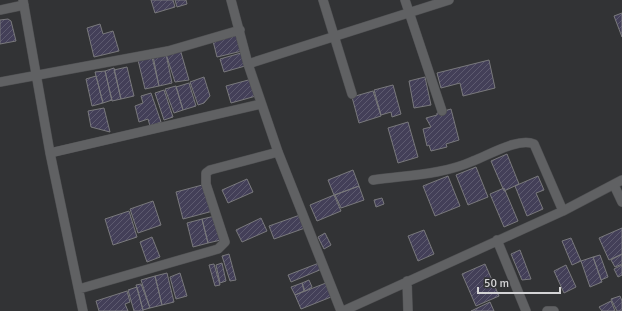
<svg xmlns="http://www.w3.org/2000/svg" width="622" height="311" viewBox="0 0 622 311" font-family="Signika,sans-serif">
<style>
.building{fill:url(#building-hatch);stroke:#79797c}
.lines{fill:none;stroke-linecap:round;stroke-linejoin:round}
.street-casing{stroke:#4e4f51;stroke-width:10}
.street{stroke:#606163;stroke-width:9}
</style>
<defs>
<pattern id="building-hatch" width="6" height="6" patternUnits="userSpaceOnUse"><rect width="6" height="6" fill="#433f58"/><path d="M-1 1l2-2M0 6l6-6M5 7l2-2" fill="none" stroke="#5d5a6f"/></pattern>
</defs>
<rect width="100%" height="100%" fill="#323335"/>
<!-- building -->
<path class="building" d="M151,0H173L175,7L155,13Z
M175,0H186L187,4L177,7Z
M622,13V37L614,16Z
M8,19L11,21L16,41L0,44V20Z
M100,24L103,34L113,31L119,51L94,57L87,28Z
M238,35L242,51L217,57L213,41Z
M180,49L189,80L175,82L166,54Z
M241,53L245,66L224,72L220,59Z
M166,54L172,83L159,86L153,56Z
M152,57L159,86L145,89L138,60Z
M489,60L495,88L463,96L460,83L441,88L437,73Z
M127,67L134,96L121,99L114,70Z
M114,68L121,99L112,101L105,71Z
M105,71L112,100L103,103L95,72Z
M96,76L103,103L92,106L86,79Z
M204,77L210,96L204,103L198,105L190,82Z
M425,77L431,105L414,108L409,81Z
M252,79L256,96L231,103L226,86Z
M189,83L196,106L183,110L176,87Z
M393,85L401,114L392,117L391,112L381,115L374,90Z
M176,86L183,110L174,113L165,89Z
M164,90L173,117L164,120L155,93Z
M373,91L381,116L359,123L352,97Z
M151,93L161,122L150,126L148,119L139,122L135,106L143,103L141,96Z
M104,108L110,132L91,127L88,111Z
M451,109L459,140L446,144L447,147L431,151L429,145L427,146L423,129L431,127L426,118L437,115V113Z
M408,122L418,157L398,163L388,128Z
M507,154L519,184L504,191L491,161Z
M476,167L488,197L468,205L456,175Z
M353,170L359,186L334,195L328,180Z
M448,176L460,206L435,216L423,186Z
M538,176L544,190L536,193L543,209L527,216L515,186Z
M247,179L253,192L228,203L222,190Z
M206,184L213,211L183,219L176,192Z
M359,186L364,200L341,208L335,195Z
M504,188L518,221L504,227L490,194Z
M334,195L341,211L317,221L310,205Z
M382,198L384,204L376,207L374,200Z
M153,201L161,225L138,233L130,209Z
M129,211L137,237L113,245L105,219Z
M300,215L305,228L274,239L269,226Z
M215,216L221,240L208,243L202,219Z
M261,218L267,231L242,242L236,230Z
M202,219L208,243L193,247L187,223Z
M622,228V254L609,260L599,238Z
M424,230L434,254L418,261L408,236Z
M325,233L331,245L324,249L318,237Z
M152,237L160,257L147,262L140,242Z
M571,238L581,261L572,265L562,241Z
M520,250L531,279L522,280L511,254Z
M229,254L236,280L230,281L222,256Z
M622,254V264L615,267L611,260Z
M600,255L608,277L601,280L593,257Z
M593,257L602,282L590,287L581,261Z
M222,263L226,281L220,283L216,265Z
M319,263L322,269L291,282L288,275Z
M214,264L220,285L215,286L209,265Z
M485,264L499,296L476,306L462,274Z
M566,265L576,287L564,293L554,271Z
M622,265V275L618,277L614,269Z
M167,273L174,302L162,305L155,276Z
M180,273L187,296L176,299L170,277Z
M155,276L162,305L150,308L141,280Z
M309,280L312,287L305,291L302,283Z
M302,283L304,291L295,295L291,287Z
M326,283L331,297L301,309L295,295Z
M141,284L150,308L143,310L136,285Z
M137,287L143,310V311H134L128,290Z
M127,291L130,302L125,304L128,311H99L96,301Z
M620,296L622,301V311H617L611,299Z
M611,301L615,311H602L599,307Z
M490,302L494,311H471Z"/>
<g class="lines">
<defs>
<path id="street" d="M23,0L50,153L261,104
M231,0L248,64L278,152L341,311
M323,0L352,94
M405,0L442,111
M0,10L24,5
M248,64L449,0
M0,82L168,51L240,30
M50,153L83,311
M373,180C407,175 442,175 473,161C489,155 519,137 534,144L563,211
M614,185L622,202
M497,240L526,311
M407,281L408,311
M79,289L218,249L225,242L206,184V173L210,170L278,152
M343,311L563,211L622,180
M547,311H554"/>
</defs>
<!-- street casing -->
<use href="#street" class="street-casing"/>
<!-- street -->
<use href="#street" class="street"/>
</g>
<!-- scale -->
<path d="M478 287v6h82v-6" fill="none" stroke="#d4d4d6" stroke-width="2"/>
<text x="484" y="287" font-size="12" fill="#d4d4d6" stroke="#323335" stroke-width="3" paint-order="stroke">50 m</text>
</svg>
